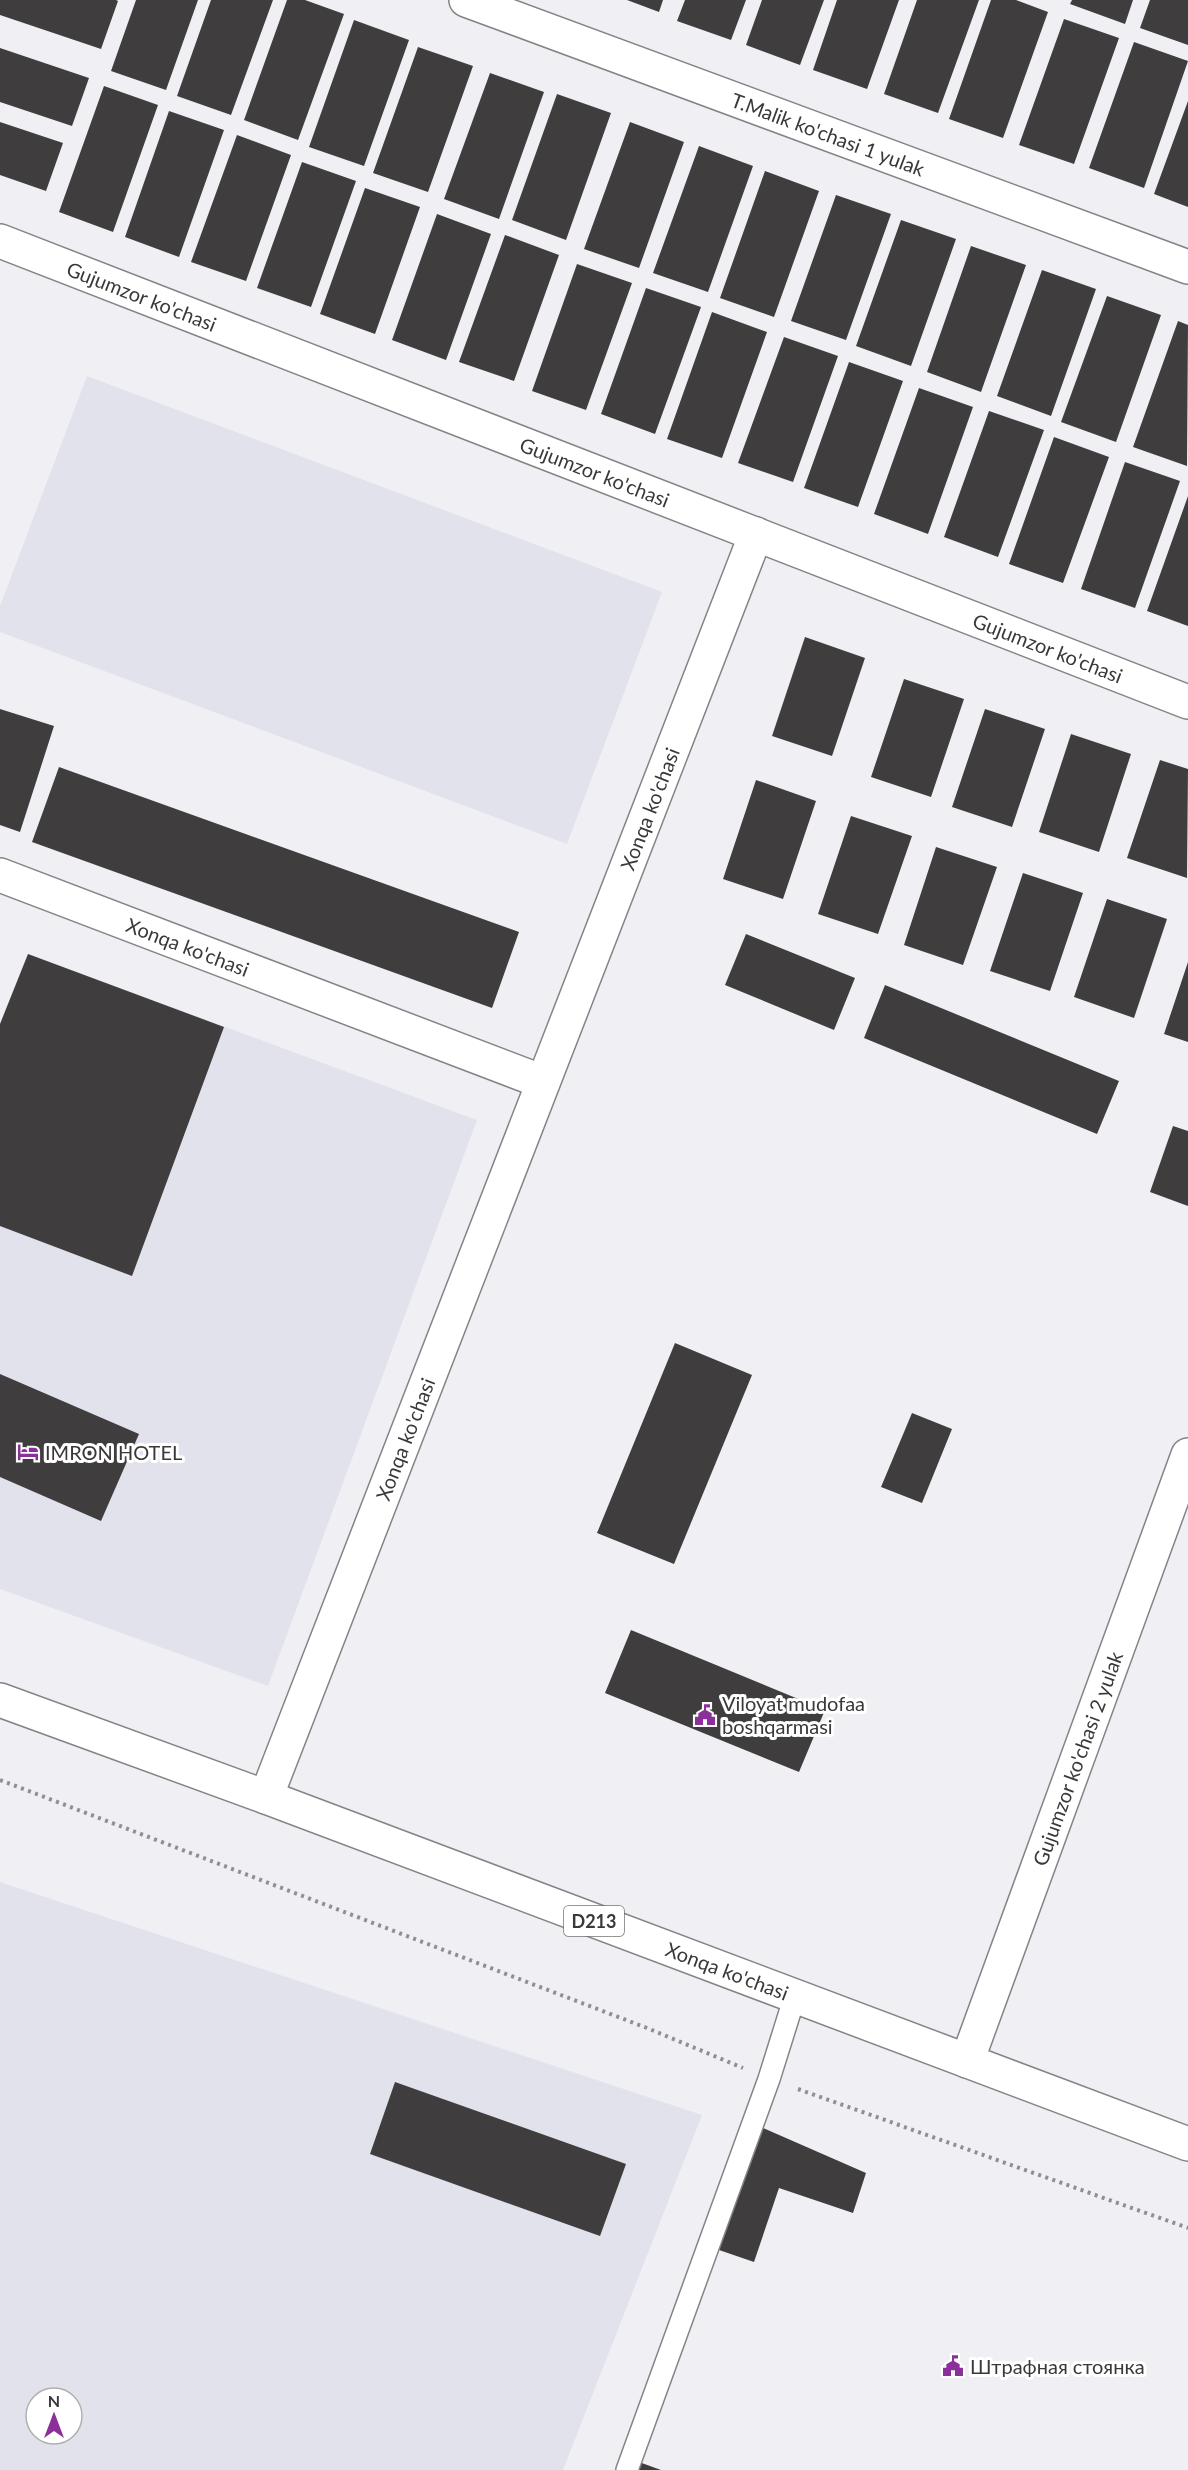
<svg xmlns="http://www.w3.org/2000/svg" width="1188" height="2470" viewBox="0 0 1188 2470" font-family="Lato,sans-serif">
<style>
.built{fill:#e1e2ec;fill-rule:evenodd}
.building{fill:#403d3f}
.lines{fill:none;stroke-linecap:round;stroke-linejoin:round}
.lane-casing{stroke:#848487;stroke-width:24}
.street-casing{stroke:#848487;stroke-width:36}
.secondary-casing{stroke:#848487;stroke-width:36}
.primary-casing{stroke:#848487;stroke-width:36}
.path{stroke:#8f8f92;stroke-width:4;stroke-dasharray:3 4.5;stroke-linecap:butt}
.lane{stroke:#fff;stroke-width:21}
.street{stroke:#fff;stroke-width:33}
.secondary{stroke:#fff;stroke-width:33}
.primary{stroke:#fff;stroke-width:33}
.labels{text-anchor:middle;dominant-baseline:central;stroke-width:6;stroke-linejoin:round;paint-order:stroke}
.shield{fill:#fff;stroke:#747475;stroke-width:1.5}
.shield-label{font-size:18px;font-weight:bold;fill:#39393a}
.street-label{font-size:20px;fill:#39393a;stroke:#fff}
.poi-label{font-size:20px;fill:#39393a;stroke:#fff;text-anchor:start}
</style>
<rect width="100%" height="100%" fill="#f0f0f4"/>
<!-- built -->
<path class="built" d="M87,376L662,592L567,844L0,632V606Z
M28,954L477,1120L268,1686L0,1589V1024Z
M0,1882L702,2115L563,2470H0ZM36,2398H72V2434H36Z"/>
<!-- building -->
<path class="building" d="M0,0H116L118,1L101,49L0,15Z
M136,0H198L166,90L111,71Z
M211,0H273L231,115L177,96Z
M287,0H305L344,14L298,140L244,120Z
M627,0H663L659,12Z
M685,0H746L731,40L677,21Z
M762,0H824L800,65L746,45Z
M837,0H899L867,89L813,70Z
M917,0H979L938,113L884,94Z
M991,0H1016L1048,12L1003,138L949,119Z
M1072,0H1133L1125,24L1070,4Z
M1150,0H1188V45L1140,28Z
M1064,19L1119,38L1074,164L1019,145Z
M354,20L409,40L364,166L309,147Z
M1134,42L1188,61L1144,188L1089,168Z
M418,47L473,66L428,192L373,173Z
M0,48L89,78L72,126L0,102Z
M490,73L544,92L499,219L444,199Z
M104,86L158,105L113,232L59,212Z
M557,94L611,113L566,240L512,220Z
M1188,101V207L1154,194Z
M169,111L224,130L179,257L125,237Z
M0,122L63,143L46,191L0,175Z
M630,122L684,142L639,268L584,249Z
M237,135L291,155L246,281L191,262Z
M699,146L753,166L708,292L653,273Z
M302,162L356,181L311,307L257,288Z
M765,171L819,191L774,317L720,298Z
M365,188L420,207L375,334L320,314Z
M836,195L891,214L846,340L791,321Z
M437,214L491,234L446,360L392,340Z
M901,220L956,239L911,366L856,346Z
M505,235L559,255L514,381L459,362Z
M971,246L1026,265L981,392L927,372Z
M577,264L632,283L586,410L532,391Z
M1042,270L1096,289L1051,416L997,396Z
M646,288L701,307L655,434L601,414Z
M1107,296L1161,315L1116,442L1061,422Z
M712,312L767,332L722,458L667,439Z
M1178,321L1188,325L1187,466L1133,447Z
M784,337L838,356L793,482L738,463Z
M849,362L903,381L858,507L804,488Z
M919,388L973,407L928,534L874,514Z
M989,411L1044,430L998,557L944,537Z
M1054,437L1109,457L1063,583L1009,564Z
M1125,462L1180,481L1135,608L1081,589Z
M1188,496V626L1147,611Z
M805,637L865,658L832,756L772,736Z
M904,679L964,699L931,797L871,777Z
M0,709L54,726L20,832L0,825Z
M985,709L1045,729L1012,827L952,807Z
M1071,734L1131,754L1099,852L1039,832Z
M1160,760L1188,769L1187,878L1127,858Z
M59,767L519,932L492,1008L32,842Z
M756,780L816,801L783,899L723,879Z
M851,816L912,836L878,934L818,914Z
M936,847L997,867L963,965L904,945Z
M1023,873L1083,893L1050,991L990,971Z
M1107,899L1167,919L1134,1018L1074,997Z
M746,934L855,978L834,1030L725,985Z
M28,954L224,1027L132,1276L0,1226V1024Z
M1188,962V1042L1164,1034Z
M885,985L1119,1081L1097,1134L864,1038Z
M1173,1126L1188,1131V1206L1150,1192Z
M675,1343L752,1375L674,1564L597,1533Z
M0,1374L139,1434L101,1521L0,1477Z
M912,1413L952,1429L922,1503L881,1487Z
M631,1630L825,1710L799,1772L605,1693Z
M395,2082L626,2164L600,2236L370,2154Z
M761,2127L866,2173L853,2213L779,2188L754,2262L719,2250Z
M639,2462L661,2470H636Z"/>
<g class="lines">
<defs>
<path id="lane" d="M627,2470L769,2079L795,1996"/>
<g id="street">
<path id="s1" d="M466,0L1188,267"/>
<path id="s2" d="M0,875L543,1082"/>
<path id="s3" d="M266,1797L756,534"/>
<path id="s4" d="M967,2061L1188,1455"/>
</g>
<g id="secondary">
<path id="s5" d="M0,241L1188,702"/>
</g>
<g id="primary">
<path id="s6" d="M0,1700L266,1797L1188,2144"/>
</g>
</defs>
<!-- lane casing -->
<use href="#lane" class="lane-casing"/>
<!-- street casing -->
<use href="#street" class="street-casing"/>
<!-- secondary casing -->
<use href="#secondary" class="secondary-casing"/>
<!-- primary casing -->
<use href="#primary" class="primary-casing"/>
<!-- path -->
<path class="path" d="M0,1780L647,2028L743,2068
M798,2089L1188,2228"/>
<!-- lane -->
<use href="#lane" class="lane"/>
<!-- street -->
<use href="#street" class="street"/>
<!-- secondary -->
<use href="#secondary" class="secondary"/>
<!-- primary -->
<use href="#primary" class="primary"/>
</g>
<!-- icons -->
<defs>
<symbol id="hotel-bare" viewBox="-9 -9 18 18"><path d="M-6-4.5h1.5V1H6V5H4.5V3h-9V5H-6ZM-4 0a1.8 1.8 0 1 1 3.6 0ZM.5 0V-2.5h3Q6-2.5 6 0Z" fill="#8b309b" stroke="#fff" stroke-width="2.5" paint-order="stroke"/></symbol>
<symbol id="civic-bare" viewBox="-9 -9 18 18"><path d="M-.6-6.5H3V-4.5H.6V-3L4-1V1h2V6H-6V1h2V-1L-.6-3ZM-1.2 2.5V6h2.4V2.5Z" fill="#8b309b" stroke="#fff" stroke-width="2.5" paint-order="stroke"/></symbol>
</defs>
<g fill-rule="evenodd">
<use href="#hotel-bare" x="13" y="1437" width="30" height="30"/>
<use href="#civic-bare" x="690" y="1700" width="30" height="30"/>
<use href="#civic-bare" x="938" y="2351" width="30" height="30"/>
</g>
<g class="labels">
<!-- shield labels -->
<rect class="shield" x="564" y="1906" width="60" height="30" rx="4.5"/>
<g class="shield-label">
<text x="594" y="1921">D213</text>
</g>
<!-- street labels -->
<g class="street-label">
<text stroke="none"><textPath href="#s1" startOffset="386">T.Malik ko'chasi 1 yulak</textPath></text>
<text stroke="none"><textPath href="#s5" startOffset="152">Gujumzor ko'chasi</textPath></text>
<text stroke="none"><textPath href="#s5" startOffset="638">Gujumzor ko'chasi</textPath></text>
<text stroke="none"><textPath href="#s5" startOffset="1124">Gujumzor ko'chasi</textPath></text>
<text stroke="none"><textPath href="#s3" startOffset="1060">Xonqa ko'chasi</textPath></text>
<text stroke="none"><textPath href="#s2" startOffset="201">Xonqa ko'chasi</textPath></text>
<text stroke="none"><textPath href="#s3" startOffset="384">Xonqa ko'chasi</textPath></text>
<text stroke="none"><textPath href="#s4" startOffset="322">Gujumzor ko'chasi 2 yulak</textPath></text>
<text stroke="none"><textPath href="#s6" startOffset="776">Xonqa ko'chasi</textPath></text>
</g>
<!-- poi labels -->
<g class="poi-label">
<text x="45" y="1452">IMRON HOTEL</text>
<text x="722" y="1703">Viloyat mudofaa<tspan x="722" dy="23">boshqarmasi</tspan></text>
<text x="970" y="2366">Штрафная стоянка</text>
</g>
</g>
<!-- north arrow -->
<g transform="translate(54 2416)"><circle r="28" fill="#ffffff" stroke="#b0b0b0" stroke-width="1.5"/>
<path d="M0-4.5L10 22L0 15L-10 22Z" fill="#8b309b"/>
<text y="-9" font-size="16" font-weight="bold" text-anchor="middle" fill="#39393a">N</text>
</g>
</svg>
